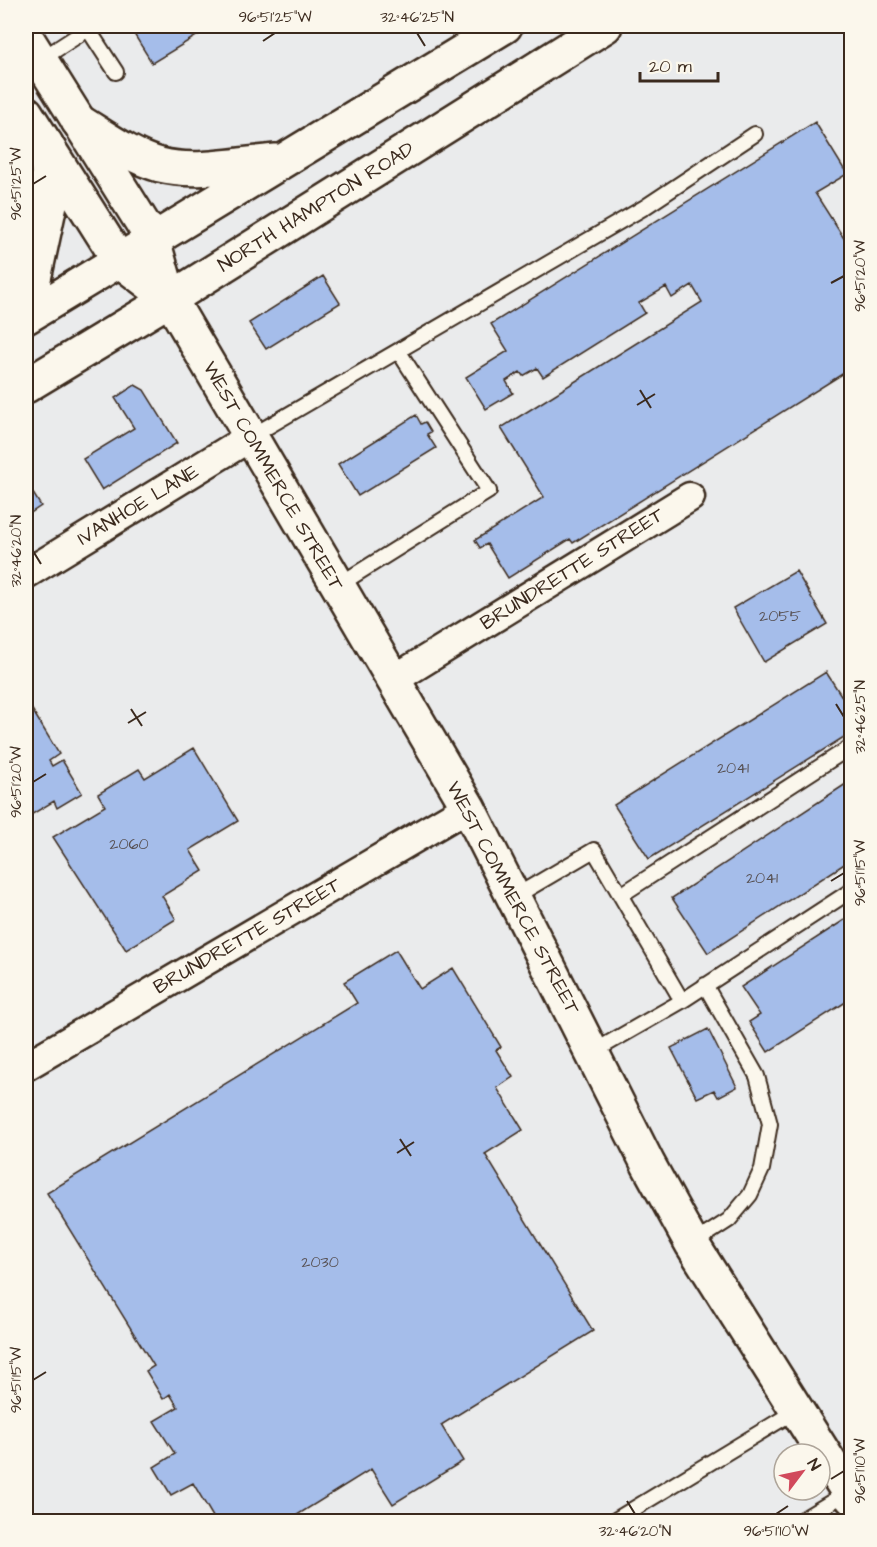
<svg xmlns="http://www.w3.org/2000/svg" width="877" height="1547" viewBox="0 0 877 1547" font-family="'Architects Daughter',sans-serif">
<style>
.building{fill:#a5bdea;stroke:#3b2a1e;stroke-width:1.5}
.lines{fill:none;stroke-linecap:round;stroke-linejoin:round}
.service-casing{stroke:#3b2a1e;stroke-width:18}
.minor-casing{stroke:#3b2a1e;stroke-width:33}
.tertiary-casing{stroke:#3b2a1e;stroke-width:38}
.secondary-casing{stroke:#3b2a1e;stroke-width:38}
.service{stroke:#fbf7ec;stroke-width:14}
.minor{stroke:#fbf7ec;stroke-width:28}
.tertiary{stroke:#fbf7ec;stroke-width:33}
.secondary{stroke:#fbf7ec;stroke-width:33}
.ticks{fill:none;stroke:#3b2a1e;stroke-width:2}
.labels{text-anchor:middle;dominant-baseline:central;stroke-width:5;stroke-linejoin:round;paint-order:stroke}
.number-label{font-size:16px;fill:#564f51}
.street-label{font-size:20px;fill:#3b2a1e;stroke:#fbf7ec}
.neatline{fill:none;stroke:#3b2a1e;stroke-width:2}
.ticks-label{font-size:15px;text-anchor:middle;fill:#3b2a1e}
</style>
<rect width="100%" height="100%" fill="#eaebec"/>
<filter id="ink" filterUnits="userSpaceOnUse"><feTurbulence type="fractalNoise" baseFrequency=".0167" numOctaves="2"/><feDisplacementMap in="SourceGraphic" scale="12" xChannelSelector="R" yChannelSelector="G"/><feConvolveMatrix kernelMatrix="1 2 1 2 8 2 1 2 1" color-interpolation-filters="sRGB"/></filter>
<g filter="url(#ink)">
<!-- building -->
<path class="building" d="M129,26H213L152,63Z
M815,122L847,174L815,193L852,251V368L573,543L570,539L508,578L487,544L480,548L475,540L544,497L501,428L702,302L692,285L672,298L666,287L639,303L645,313L543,377L537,368L523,376L520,372L506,381L513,393L486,409L466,377L508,351L491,324Z
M323,276L340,303L266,349L249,323Z
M135,385L144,390L177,443L102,490L83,459L134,428L115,398Z
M416,415L421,424L425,422L431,432L427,434L436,448L358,496L338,464Z
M26,482L41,506L26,516Z
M796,571L827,624L764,662L733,608Z
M826,672L852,712V732L649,859L614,805Z
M28,703L59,754L49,761L52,766L62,760L82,793L57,808L54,801L29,816L26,811V774L32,770L26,760V704Z
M194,748L238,821L190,850L203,871L162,896L176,919L126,950L53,837L105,806L98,794L139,769L145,778Z
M852,780V859L708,953L672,898Z
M852,915V998L768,1052L749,1022L760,1015L741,987Z
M396,950L420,989L453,968L501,1047L496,1050L513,1077L497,1088L523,1130L485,1154L593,1331L441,1425L463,1461L393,1504L371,1469L286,1522H216L193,1483L171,1495L154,1467L175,1454L154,1421L178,1407L170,1394L163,1399L146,1371L154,1366L47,1193L357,1003L344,982Z
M708,1029L737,1087L718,1097L714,1090L697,1098L671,1048Z"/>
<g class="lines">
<defs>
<path id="service" d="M86,26L116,72
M40,60L88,29
M250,437L645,207L755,134
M337,586L489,491L399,352
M621,895L852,746
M514,897L594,850L682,1001L593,1052
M682,1001L852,890
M692,1244L729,1220L750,1195L762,1169L770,1124L757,1076L705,985
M612,1522L797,1410
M798,1522L848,1492"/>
<path id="minor" d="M26,574L250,437
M393,680L690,497
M26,1066L468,807"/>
<path id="tertiary" d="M26,37L153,240L170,299L468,807L648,1164L692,1244L852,1498
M26,113L119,260L170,299"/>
<path id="secondary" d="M78,121C103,136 131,157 160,165C196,174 240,164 276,161
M26,300L32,288L50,204L46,144
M26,317L505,26
M26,386L170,299L605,26"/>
</defs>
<!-- service casing -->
<use href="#service" class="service-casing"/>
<!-- minor casing -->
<use href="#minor" class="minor-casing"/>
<!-- tertiary casing -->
<use href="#tertiary" class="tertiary-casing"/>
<!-- secondary casing -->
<use href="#secondary" class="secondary-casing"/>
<!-- service -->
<use href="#service" class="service"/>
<!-- minor -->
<use href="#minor" class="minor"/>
<!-- tertiary -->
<use href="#tertiary" class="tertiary"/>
<!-- secondary -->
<use href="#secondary" class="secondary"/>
</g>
</g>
<!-- ticks -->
<path class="ticks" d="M417,33L425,46M263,41L275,33M33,184L46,176M831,283L844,276M640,390L651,408M637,405L655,394M33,551L41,564M836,704L844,717M131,709L142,726M128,723L146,712M33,782L46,774M831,881L844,873M400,1139L411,1156M397,1153L414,1142M33,1380L46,1372M831,1479L844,1471M627,1501L635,1514M776,1514L788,1506"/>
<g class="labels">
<!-- number labels -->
<g class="number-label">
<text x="780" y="616">2055</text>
<text x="733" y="768">2041</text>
<text x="129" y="844">2060</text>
<text x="762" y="878">2041</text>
<text x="320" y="1262">2030</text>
</g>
<!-- street labels -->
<g class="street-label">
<text transform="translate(316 207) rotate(-32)">NORTH HAMPTON ROAD</text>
<text transform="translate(273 476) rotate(60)">WEST COMMERCE STREET</text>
<text transform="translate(138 505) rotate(-31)">IVANHOE LANE</text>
<text transform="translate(572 569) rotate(-32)">BRUNDRETTE STREET</text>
<text transform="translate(513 898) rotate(62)">WEST COMMERCE STREET</text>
<text transform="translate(247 936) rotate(-30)">BRUNDRETTE STREET</text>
</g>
</g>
<!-- margin -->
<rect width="877" height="1547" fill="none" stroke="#fbf7ec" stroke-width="66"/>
<!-- north arrow -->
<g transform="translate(802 1472) rotate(58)"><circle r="28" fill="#fbf7ec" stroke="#aea59a" stroke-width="1.5"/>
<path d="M0-4.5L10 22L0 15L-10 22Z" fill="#d1495b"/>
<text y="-9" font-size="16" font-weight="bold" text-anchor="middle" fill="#3b2a1e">N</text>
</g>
<!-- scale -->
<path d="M640 72v9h78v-9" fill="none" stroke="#3b2a1e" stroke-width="3"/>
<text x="649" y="72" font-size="18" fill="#3b2a1e" stroke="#fbf7ec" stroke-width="4.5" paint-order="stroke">20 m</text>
<rect x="33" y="33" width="811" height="1481" class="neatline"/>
<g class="ticks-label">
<text x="275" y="22">96°51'25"W</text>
<text x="417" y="22">32°46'25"N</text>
<text transform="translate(16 184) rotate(-90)" y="5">96°51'25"W</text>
<text transform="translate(860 276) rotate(-90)" y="5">96°51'20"W</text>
<text transform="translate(16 551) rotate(-90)" y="5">32°46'20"N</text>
<text transform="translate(860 717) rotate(-90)" y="5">32°46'25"N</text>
<text transform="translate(16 782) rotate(-90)" y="5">96°51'20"W</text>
<text transform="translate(860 873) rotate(-90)" y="5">96°51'15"W</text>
<text transform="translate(16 1380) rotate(-90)" y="5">96°51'15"W</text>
<text transform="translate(860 1471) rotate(-90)" y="5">96°51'10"W</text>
<text x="635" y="1536">32°46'20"N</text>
<text x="776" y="1536">96°51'10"W</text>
</g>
</svg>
